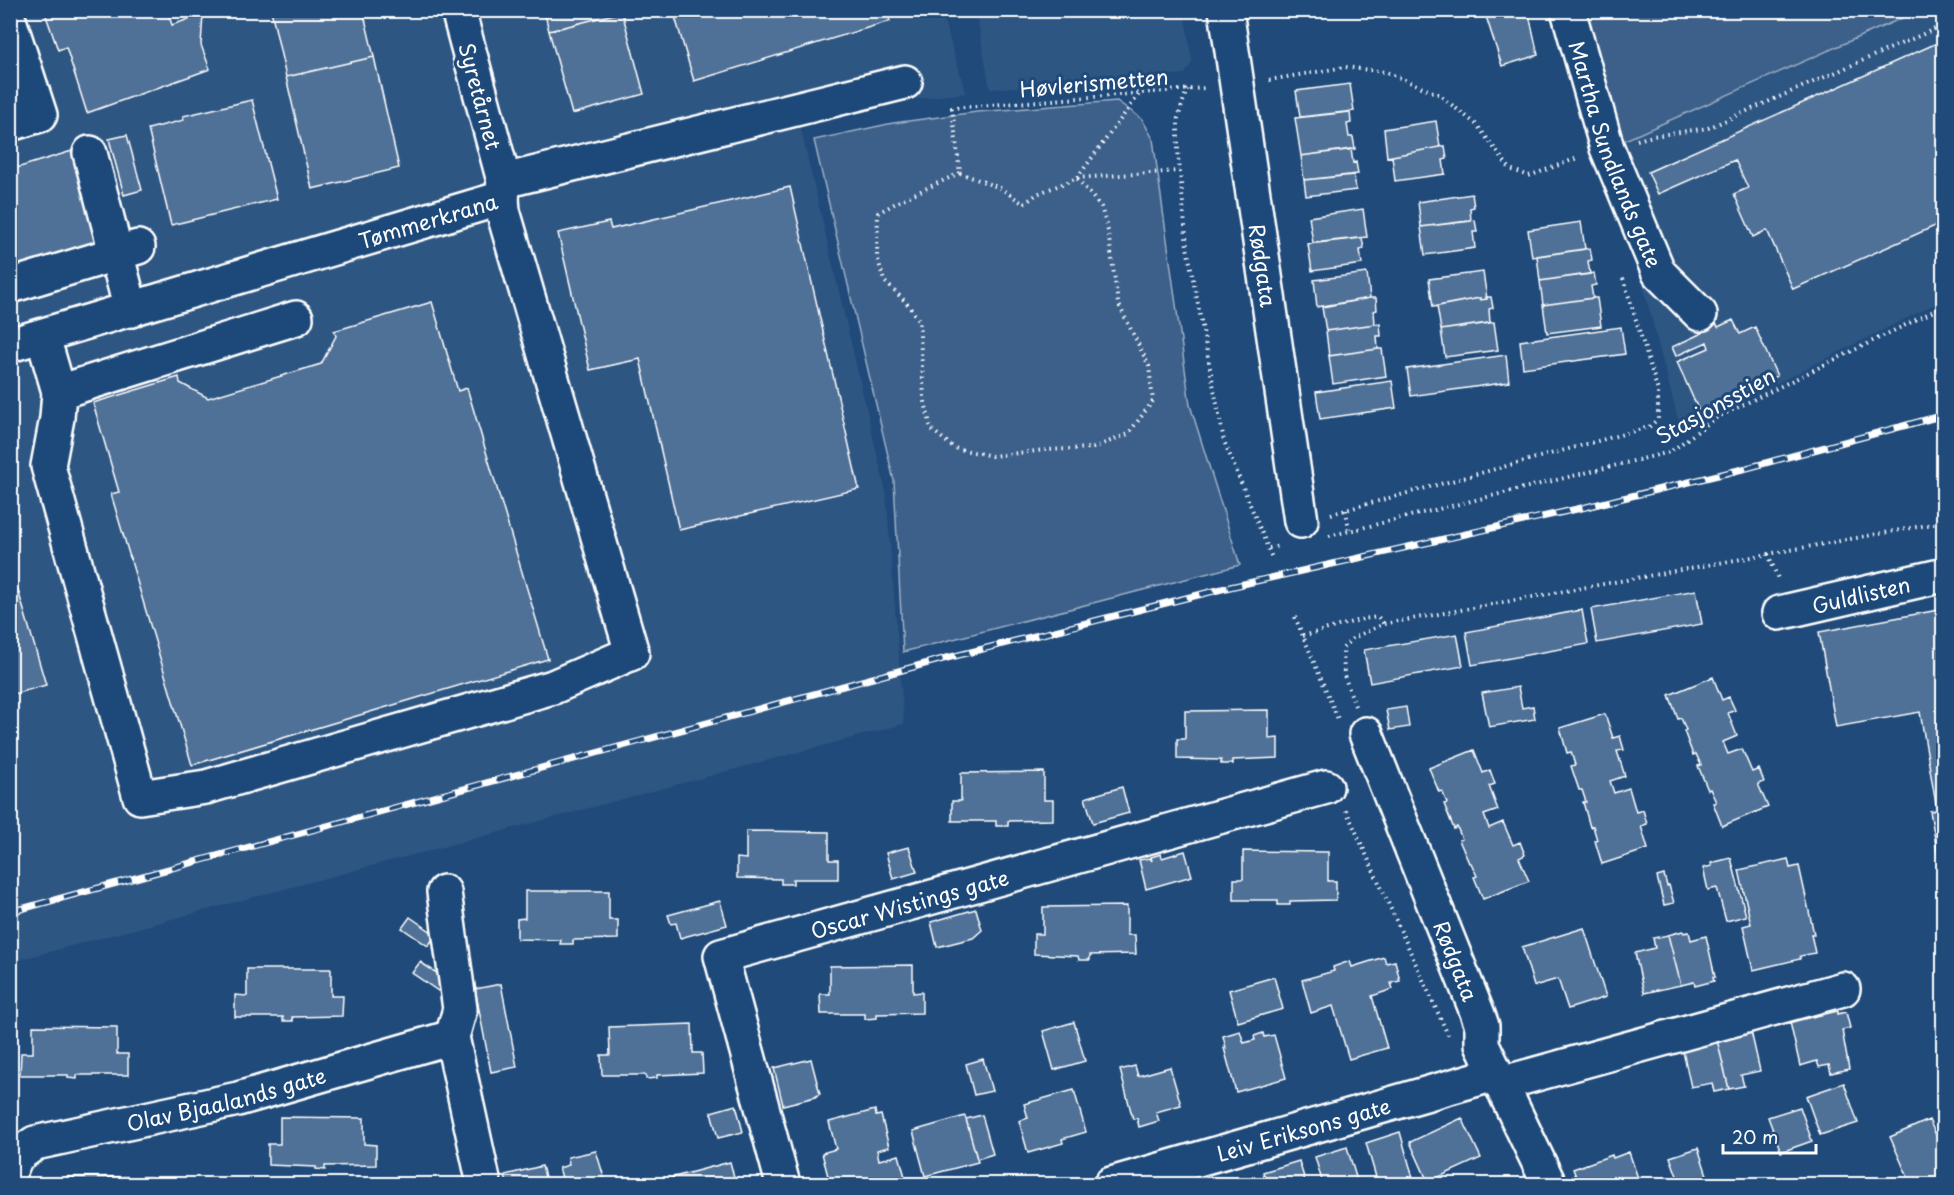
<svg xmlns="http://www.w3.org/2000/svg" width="1954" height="1195" viewBox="0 0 1954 1195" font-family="'Playpen Sans',sans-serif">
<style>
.built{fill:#2e5683}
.green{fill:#3c618b;stroke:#9eb0c5;stroke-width:1.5}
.building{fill:#507197;stroke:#fff;stroke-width:1.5}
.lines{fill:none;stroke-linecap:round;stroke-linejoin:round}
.minor-casing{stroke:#fff;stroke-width:38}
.path{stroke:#fff;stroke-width:4;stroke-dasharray:1.5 4.5;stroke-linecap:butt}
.minor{stroke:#1f4a7a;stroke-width:33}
.rail-casing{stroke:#fff;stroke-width:7}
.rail{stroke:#1f4a7a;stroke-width:4.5;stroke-dasharray:14;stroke-linecap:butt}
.labels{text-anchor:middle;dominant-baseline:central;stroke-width:6;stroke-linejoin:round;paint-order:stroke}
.street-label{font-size:21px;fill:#fff;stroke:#1f4a7a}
</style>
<rect width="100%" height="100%" fill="#1f4a7a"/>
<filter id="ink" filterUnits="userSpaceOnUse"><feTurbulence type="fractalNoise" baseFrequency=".0167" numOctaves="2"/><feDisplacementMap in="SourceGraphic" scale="12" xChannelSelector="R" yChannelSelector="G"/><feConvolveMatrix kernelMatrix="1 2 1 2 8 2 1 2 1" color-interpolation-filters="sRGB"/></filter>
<g filter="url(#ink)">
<!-- built -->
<path class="built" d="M11,11H941L966,93L797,113L886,492L904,724L11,962Z
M976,11H1184L1192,62L1185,74L990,89Z
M1918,11H1943V300L1681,431L1607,148Z"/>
<!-- green -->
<path class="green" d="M1576,10L1918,11L1607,148Z
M1117,101L1142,119L1153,139L1190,405L1240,565L903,652L894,481L814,140L893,123L977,112Z"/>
<!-- building -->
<path class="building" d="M44,10H154L155,13L167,10L172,25L203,14L201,45L210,69L87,113L66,47L58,50Z
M271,10H363L374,57L286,77Z
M544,10H621L622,12L549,31Z
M673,10H886L890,21L694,81Z
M1484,10H1528L1538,55L1502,66Z
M622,12L644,94L572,114L549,31Z
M1944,40V58L1937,43Z
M1937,43L1944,58V222L1793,289L1767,230L1753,237L1734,194L1748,188L1735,160L1658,194L1648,172Z
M374,57L399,168L312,189L286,77Z
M10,79L16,97L10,99Z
M1350,84L1354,111L1300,117L1296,91Z
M252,100L277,199L171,225L148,129L184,120L183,116Z
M1350,112L1351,123L1347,124L1349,137H1353L1355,149L1301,156L1295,118Z
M1436,121L1440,147L1387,157L1384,129Z
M127,135L142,190L124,195L109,139Z
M1445,146L1447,159L1443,160L1445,174L1395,181L1392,156Z
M1351,149L1353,163L1356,162L1358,174L1304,180L1301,156Z
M72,151L101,246L10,274V170Z
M1354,175L1356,190L1306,196L1304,180Z
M790,187L859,489L679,530L640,359L590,370L558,233L609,222L611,229Z
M1472,194L1474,207L1470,208L1471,221L1421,227L1418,202Z
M1363,209L1367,237L1313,243L1309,217Z
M1475,220L1477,232H1473L1475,248L1425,255L1421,227Z
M1581,222L1585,249L1532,257L1528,230Z
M1362,238L1364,249L1360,250L1362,264L1312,271L1308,244Z
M1590,248L1592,260L1588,261L1590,274L1540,281L1537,256Z
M1483,272L1487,299L1480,300V298L1433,307L1429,279Z
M1367,273L1370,298L1317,307L1314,280Z
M1594,273L1596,285L1591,286L1593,298L1543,305L1540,281Z
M1486,297H1491L1493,308L1489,309L1490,323L1441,330L1437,306L1480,298V300L1487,299Z
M1370,298H1376L1377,310L1374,311L1375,324L1326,331L1322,307Z
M1593,298H1597L1601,326L1547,333L1543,305Z
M432,302L458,391L467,388L548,659L192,765L111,494L119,492L93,403L179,377L180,383L208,398L321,364L336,336L334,331Z
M1733,320L1740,334L1755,327L1777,376L1733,395L1736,402L1702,418L1677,362L1709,348L1707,342L1676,356L1672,347L1702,333L1701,330L1716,323L1718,327Z
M1494,322L1498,350L1445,357L1441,330Z
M1375,324H1380L1381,336H1377L1378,349L1329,356L1326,331Z
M1621,327L1625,354L1523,368L1520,341Z
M1378,349H1382L1386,376L1333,384L1329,356Z
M1506,355L1509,382L1411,396L1407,369Z
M1392,381L1396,408L1320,419L1316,392Z
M10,563L46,685L10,695Z
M1696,590L1702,624L1597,643L1591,609Z
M1944,609V872L1941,873L1930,811L1937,810L1920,712L1836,727L1819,632Z
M1582,610L1588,644L1472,665L1466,632Z
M1457,634L1463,666L1370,683L1364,650Z
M1713,677L1722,700L1729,697L1735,710L1728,713L1737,736L1723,742L1728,754L1742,749L1752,772L1759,769L1764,782L1758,784L1768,807L1722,826L1713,803L1716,802L1710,789L1708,790L1698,766L1701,765L1696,754L1693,755L1684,731L1686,730L1681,718L1678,719L1669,695Z
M1518,687L1522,708L1533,706L1535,719L1489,727L1482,693Z
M1406,707L1409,727L1390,730L1386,710Z
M1269,710V739L1278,738V758L1233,760V764H1221V760L1177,759V739H1185V711Z
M1605,714L1613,738L1620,736L1624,750L1617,751L1625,776L1610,781L1614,793L1629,788L1636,812L1643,810L1647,824L1641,826L1648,849L1602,864L1595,841L1597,840L1593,826L1590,827L1583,802H1586L1582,790H1579L1571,766L1575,765L1571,752L1567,753L1560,728Z
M1474,750L1483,773L1490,770L1495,784L1489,786L1498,810L1484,815L1489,828L1503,822L1513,845L1520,842L1525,855L1519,858L1529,881L1483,899L1474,877L1477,876L1471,863H1469L1459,840L1462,839L1457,827L1454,829L1444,804L1447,803L1442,791L1439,792L1429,768Z
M1044,772V800H1053V820L1008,821V826H996V821H952V801H961V773Z
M1122,787L1129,813L1093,823L1085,798Z
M746,831L829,832V860H838V879H793V884H781V879L737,878V858L746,859Z
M909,847L917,872L893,879L886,853Z
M1185,851L1192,876L1146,889L1139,860L1150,858L1152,861L1151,857L1161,854L1162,858Z
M1243,851L1328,852V881H1336V900L1290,901V905H1278V900H1234V879H1243Z
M1731,858L1746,916L1726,921L1717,888L1708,890L1703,868L1712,866L1711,863Z
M1788,859L1790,868L1799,866L1814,934H1811L1815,953L1800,956V959L1753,970L1743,926L1751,924L1739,870Z
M1664,875L1667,886L1669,885L1674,903L1664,905L1657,877Z
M525,891H609V920H618V939L573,940V944H560L561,940L517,939V919L525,918Z
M720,901L727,925L680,938L676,923L671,924L668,915Z
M1127,906V935H1135L1136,954L1090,955V960H1079L1078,956L1034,954V934H1043V907Z
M976,909L982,930L973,938L937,947L931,922Z
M410,917L436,935L428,946L402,928Z
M1584,928L1606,997L1568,1009L1558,979L1534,986L1522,947Z
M1683,931L1684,933L1689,932L1691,940L1706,936L1715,977H1713L1714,981L1695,986L1694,982L1681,985L1668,935Z
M1668,935L1681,985L1644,993L1635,953L1655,948L1653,938Z
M1384,957L1386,963L1395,961L1400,981L1391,983L1393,989L1372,996L1387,1048L1349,1059L1333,1006L1311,1013L1302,980L1334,971L1333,967L1350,961L1352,967Z
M420,962L446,979L438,991L412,973Z
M913,965V993L922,992V1013L877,1014V1018L865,1019V1014H821L820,994H830V966Z
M247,969H331V996H343L342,1016L292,1017L293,1021H283V1017H235V995L247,996Z
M1274,977L1283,1009L1238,1022L1229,990Z
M501,984L517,1067L491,1072L475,989Z
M1838,1011V1014L1846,1012L1850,1028L1842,1030L1849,1069L1831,1073L1829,1065L1819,1067L1817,1061L1800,1066L1790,1022Z
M1074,1022L1085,1061L1054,1070L1043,1031Z
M692,1024L693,1053H702L703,1073L657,1075V1078L646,1079V1075H602L601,1055H610L609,1027Z
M33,1026L117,1027V1054H128V1075H77V1079L68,1078V1075H20L21,1053H33Z
M1240,1031L1244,1043L1255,1040L1254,1036L1263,1033L1264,1037L1274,1035L1286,1078L1236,1092L1224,1048H1226L1223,1036Z
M1751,1031L1760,1071L1741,1075L1744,1086L1729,1089L1717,1040Z
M1717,1040L1729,1089L1714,1092L1712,1083L1691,1087L1682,1047Z
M811,1059L820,1094L815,1097L783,1105L774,1068Z
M983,1059L992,1091L974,1095L966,1064Z
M1135,1066L1138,1076L1170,1067L1181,1105L1156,1112L1159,1121L1139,1127L1137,1118L1133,1119L1120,1070Z
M1844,1083L1858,1123L1820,1135L1806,1096Z
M1074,1090L1086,1132L1062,1139L1063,1143L1028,1153L1019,1121L1028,1118L1024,1104Z
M736,1105L743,1132L718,1138L711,1112Z
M1800,1107L1812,1141L1781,1152L1768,1117Z
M875,1110L876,1116L881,1115L889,1147L877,1150L879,1160L899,1155L907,1184H830L822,1153L836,1149L829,1122Z
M982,1115L993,1154L977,1159L966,1119Z
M965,1116L978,1162L925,1176L913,1131Z
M280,1117L364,1118V1144L376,1145V1165L325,1166V1170L316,1169V1167L268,1165V1144H280Z
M1462,1118L1481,1158L1428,1182L1410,1142Z
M1929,1120L1944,1152V1184H1911L1890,1137Z
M1400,1132L1413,1178L1389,1184H1378L1366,1143Z
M1347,1147L1358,1184H1323L1315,1157Z
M1698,1148L1708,1178L1686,1184H1680L1670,1157Z
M596,1151L606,1184H564L559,1168L569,1165L568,1157Z
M1629,1152L1640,1184H1579L1573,1169L1612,1155L1613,1158Z
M1299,1161L1306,1184H1267L1263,1172Z
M730,1162L736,1184H653L652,1183Z
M542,1166L547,1184H507L505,1175Z
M66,1177H150V1184H66Z"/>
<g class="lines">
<defs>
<g id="minor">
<path id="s1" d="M1226,10L1301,521"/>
<path id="s2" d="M1568,10L1607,148L1659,273L1700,314"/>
<path d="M10,23L40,115L10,124"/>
<path d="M90,153L131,310"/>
<path d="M504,181L905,82"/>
<path d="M10,286L138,247"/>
<path d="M43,337L59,392L57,418L48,466L140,797L206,787L553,687L632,653L503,211L502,198"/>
<path id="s3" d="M10,345L502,198L504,181L458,10"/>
<path d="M59,392L296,318"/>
<path id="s4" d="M1779,613L1944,575"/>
<path id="s5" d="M1366,734L1477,1012L1482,1026V1044L1549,1184"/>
<path d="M444,892L460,1009L452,1037L484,1184"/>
<path d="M1500,1084L1843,989"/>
<path id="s6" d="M10,1170L17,1156L35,1143L238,1099L452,1037"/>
<path id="s7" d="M783,1184L721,956L1326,787"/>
<path id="s8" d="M1111,1184L1495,1074"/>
</g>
</defs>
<!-- minor casing -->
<use href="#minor" class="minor-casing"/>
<!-- path -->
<path class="path" d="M1269,80L1345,67L1386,72L1438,94L1477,125L1510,169L1529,176L1578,158
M1187,89L1178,118V151L1187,247L1224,441L1272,558
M1637,140L1653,136L1708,128L1944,25
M960,173L1000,188L1024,204L1037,194L1077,178L1101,207L1108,231L1118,303L1149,366L1153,401L1128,434L1093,448L1045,450L992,456L954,448L931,429L924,397L919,320L905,301L884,281L877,256L878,213L905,198L960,173L952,108L1205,88
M1077,178L1140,93
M1077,178L1179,171
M1346,510L1349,530
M1331,514L1649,427L1658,419V391L1623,278
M1329,536L1670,452L1714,419L1944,306
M1269,548L1280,546
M1768,554L1779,581
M1295,617L1338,719
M1303,636L1363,619L1378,617L1384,624
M1355,706L1344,675L1343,648L1353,638L1384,624L1944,522
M1346,810L1448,1035"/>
<!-- minor -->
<use href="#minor" class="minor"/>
<defs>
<path id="rail" d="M10,912L943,659L1230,587L1586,507L1747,468L1944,415"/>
</defs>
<!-- rail casing -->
<use href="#rail" class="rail-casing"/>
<!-- rail -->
<use href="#rail" class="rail"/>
</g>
</g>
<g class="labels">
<!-- street labels -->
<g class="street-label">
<text transform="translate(1094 82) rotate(-5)">Høvlerismetten</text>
<text transform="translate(481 96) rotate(75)">Syretårnet</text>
<text stroke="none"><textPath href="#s2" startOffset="152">Martha Sundlands gate</textPath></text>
<text stroke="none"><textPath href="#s3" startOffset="436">Tømmerkrana</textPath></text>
<text stroke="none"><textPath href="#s1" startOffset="258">Rødgata</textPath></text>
<text transform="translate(1715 405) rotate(-29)">Stasjonsstien</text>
<text stroke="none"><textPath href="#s4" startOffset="84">Guldlisten</textPath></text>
<text stroke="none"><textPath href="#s7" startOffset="432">Oscar Wistings gate</textPath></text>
<text stroke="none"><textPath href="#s5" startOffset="244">Rødgata</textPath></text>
<text stroke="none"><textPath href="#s6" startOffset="234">Olav Bjaalands gate</textPath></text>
<text stroke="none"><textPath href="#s8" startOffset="200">Leiv Eriksons gate</textPath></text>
</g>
</g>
<!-- margin -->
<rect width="1954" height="1195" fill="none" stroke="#1f4a7a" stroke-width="36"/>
<rect x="18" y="18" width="1918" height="1159" fill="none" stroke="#fff" stroke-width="2" filter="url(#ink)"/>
<!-- scale -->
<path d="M1723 1144v9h93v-9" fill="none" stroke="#ffffff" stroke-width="3"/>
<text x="1732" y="1144" font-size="18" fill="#ffffff" stroke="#1f4a7a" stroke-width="4.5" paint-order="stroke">20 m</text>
</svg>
